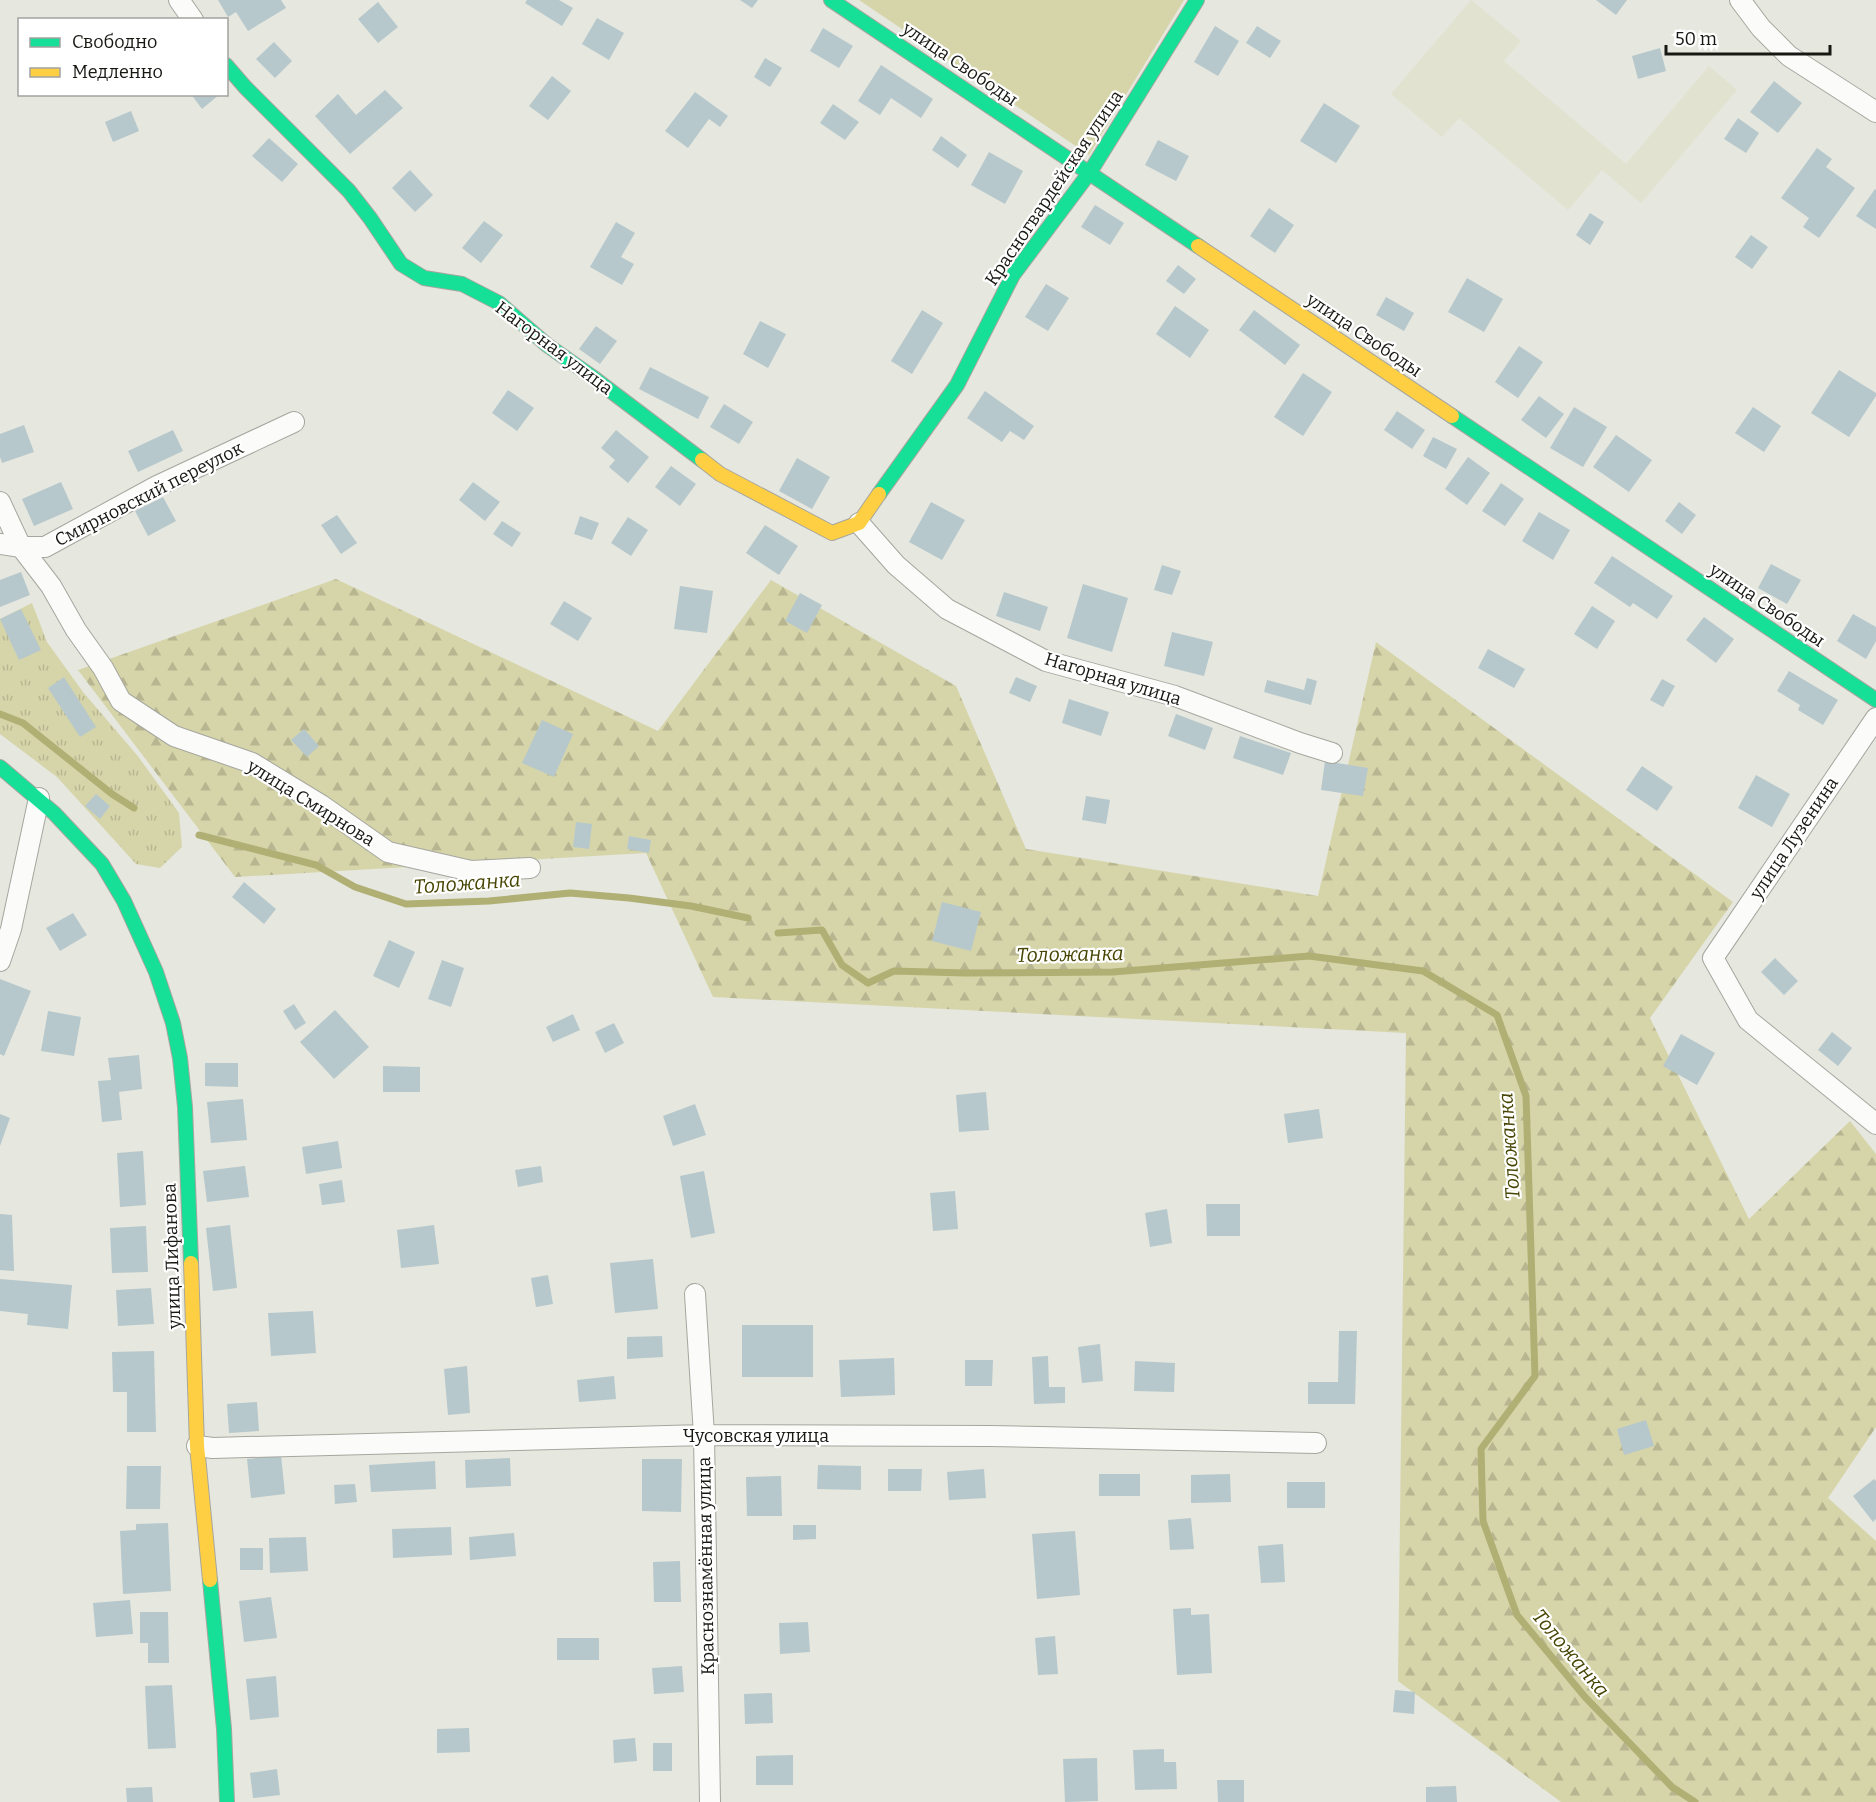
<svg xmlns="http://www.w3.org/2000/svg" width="1876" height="1802" viewBox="0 0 1876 1802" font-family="Bitter,serif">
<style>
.built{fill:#e1e2d0}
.grass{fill:#d6d5aa}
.forest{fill:url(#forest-firs)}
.park{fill:url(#park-tufts)}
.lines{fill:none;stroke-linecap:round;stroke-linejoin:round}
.stream{stroke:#b0af74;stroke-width:7}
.building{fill:#b6c8cc}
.street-casing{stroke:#a6a69f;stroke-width:22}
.fast-casing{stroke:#a6a69f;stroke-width:16}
.slow-casing{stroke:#a6a69f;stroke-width:16}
.street{stroke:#fbfbfa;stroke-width:20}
.fast{stroke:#16e098;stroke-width:14}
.slow{stroke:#ffcf43;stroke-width:14}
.labels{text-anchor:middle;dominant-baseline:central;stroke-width:4.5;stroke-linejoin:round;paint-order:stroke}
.street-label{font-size:18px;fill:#171812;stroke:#fff}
.water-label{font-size:20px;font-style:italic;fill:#474503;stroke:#fff}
</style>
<defs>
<pattern id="forest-firs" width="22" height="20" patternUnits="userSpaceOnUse" patternTransform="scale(1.5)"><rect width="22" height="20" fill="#d6d5aa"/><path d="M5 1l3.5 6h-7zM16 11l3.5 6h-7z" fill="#b7b691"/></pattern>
<pattern id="park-tufts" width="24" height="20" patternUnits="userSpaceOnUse" patternTransform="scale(1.5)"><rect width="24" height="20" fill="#d6d5aa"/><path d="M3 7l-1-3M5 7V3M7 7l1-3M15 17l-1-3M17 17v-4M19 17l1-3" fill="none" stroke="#b7b691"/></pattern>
</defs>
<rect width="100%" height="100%" fill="#e6e7de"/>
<!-- built -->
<path class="built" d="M1471,0L1521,41L1504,61L1626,164L1709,66L1737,90L1641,203L1602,170L1568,210L1459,118L1442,137L1391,94Z"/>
<!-- grass -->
<path class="grass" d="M859,0H1184L1089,155Z"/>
<!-- forest -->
<path class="forest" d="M336,579L658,731L771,580L956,686L1026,849L1318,896L1376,642L1733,902L1650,1018L1749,1219L1850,1121L1876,1154V1427L1828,1498L1876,1541V1802H1561L1398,1681L1406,1033L713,997L646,853L235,877L78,670Z"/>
<!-- park -->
<path class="park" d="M32,603L47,642L83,692L137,755L179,813L182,847L160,868L136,864L57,777L0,734V619Z"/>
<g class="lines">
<!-- stream -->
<path class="stream" d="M0,714L23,723L112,794L134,808
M199,835L316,865L355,887L406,904L489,901L570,893L629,898L691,906L748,918
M778,933L822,930L842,965L868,983L894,971L965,973L1113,972L1309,956L1423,971L1497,1015L1526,1096L1535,1376L1481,1449L1483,1521L1517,1615L1585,1697L1672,1787L1695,1802"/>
</g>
<!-- building -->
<path class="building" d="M218,0H281L286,8L248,31L236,12L228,17Z
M527,0H559L573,8L562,26L525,3Z
M740,0H758L752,8Z
M1596,0H1627L1616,15Z
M378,2L398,27L378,43L358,19Z
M597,18L624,33L609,60L582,44Z
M1215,26L1239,41L1218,76L1194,62Z
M1257,26L1281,41L1270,58L1246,43Z
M823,28L853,46L839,68L810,51Z
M274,42L292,61L275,78L256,59Z
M1660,48L1666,71L1638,79L1632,56Z
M765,58L782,68L770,87L754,77Z
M881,65L933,99L921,118L891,98L880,115L858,101Z
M552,76L571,91L548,120L529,106Z
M1774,81L1802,103L1778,133L1750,112Z
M385,90L403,108L350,154L315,116L338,94L356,115Z
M695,92L728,116L720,127L709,119L688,148L665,131Z
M191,94H220L202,109Z
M1324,103L1360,126L1336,163L1300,141Z
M833,104L859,122L845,140L820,123Z
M131,111L139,131L113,142L105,122Z
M1738,118L1759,133L1746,153L1724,139Z
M941,136L967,155L958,168L932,150Z
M269,138L298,164L282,182L252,156Z
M1158,140L1189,156L1176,181L1145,165Z
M1817,148L1832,159L1826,167L1855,188L1819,238L1803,227L1809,218L1781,198Z
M989,152L1023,171L1005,204L971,185Z
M410,170L433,195L415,212L392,188Z
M1875,189L1876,190V229L1856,216Z
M1095,205L1124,223L1110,245L1081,227Z
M1269,208L1294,225L1275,253L1250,236Z
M1590,213L1604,222L1590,245L1576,235Z
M484,221L503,235L481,263L462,248Z
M616,222L635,233L621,257L634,264L622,285L590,267Z
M1751,235L1768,247L1752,269L1735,257Z
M1178,265L1196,279L1184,294L1166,281Z
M1467,278L1503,299L1484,332L1448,312Z
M1046,284L1069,298L1048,331L1025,317Z
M1386,297L1414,313L1404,331L1376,315Z
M1175,306L1209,330L1190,358L1156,334Z
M922,310L943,323L912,374L891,361Z
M1254,310L1300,345L1285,365L1239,330Z
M760,321L786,334L768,368L743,354Z
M596,326L617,341L600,364L579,349Z
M1519,346L1543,362L1518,398L1495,382Z
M650,367L709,397L698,419L639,389Z
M1839,370L1876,393V396L1849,437L1811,413Z
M1303,373L1332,392L1303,436L1274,417Z
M508,390L534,408L517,431L492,413Z
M985,391L1034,426L1024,440L1010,431L1002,442L967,418Z
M1539,396L1564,414L1546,438L1521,420Z
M724,404L753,422L739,444L710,427Z
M1574,407L1607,427L1583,467L1550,448Z
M1753,407L1781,426L1764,452L1735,433Z
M1397,411L1425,430L1412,449L1384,430Z
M24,425L34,452L2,463L0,457V434Z
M173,430L183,451L138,472L128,451Z
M616,430L649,457L628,483L609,467L615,460L601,448Z
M1616,435L1652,460L1629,492L1593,467Z
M1433,437L1457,449L1446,469L1423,456Z
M1468,457L1490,473L1467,505L1445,489Z
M797,458L830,477L812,509L779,491Z
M671,466L696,484L680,506L655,487Z
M61,482L73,509L34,526L22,499Z
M473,482L500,502L485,521L459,500Z
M1501,483L1524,499L1505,526L1482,511Z
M163,497L176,521L148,536L135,511Z
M931,502L965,520L942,560L909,542Z
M1679,502L1696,515L1682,534L1665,521Z
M1539,512L1570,530L1553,560L1522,541Z
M337,515L357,543L341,554L321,525Z
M580,516L599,523L592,540L574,534Z
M628,517L648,530L631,556L611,543Z
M502,521L521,533L512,547L493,534Z
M765,525L798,546L779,575L746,553Z
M1612,556L1673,596L1657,619L1633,603L1630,607L1594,583Z
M1771,564L1801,580L1787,604L1758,588Z
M1162,565L1181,571L1172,595L1154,590Z
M21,572L30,595L0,607V580Z
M1083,584L1128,598L1112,652L1067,638Z
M680,586L713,591L707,633L674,629Z
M1004,592L1048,607L1040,631L996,616Z
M800,593L822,605L807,633L785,621Z
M564,601L592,618L578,641L550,624Z
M1592,606L1615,621L1597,649L1574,634Z
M21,609L41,650L19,660L0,619Z
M1853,614L1876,627V641L1866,659L1837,641Z
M1704,617L1734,639L1716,663L1686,640Z
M1172,632L1213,642L1204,676L1164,666Z
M1488,649L1525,669L1514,688L1478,668Z
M1789,671L1838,700L1823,725L1798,710L1800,705L1777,691Z
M64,677L96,727L80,737L48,688Z
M1016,677L1037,686L1030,702L1009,693Z
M1307,678L1317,681L1311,705L1264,692L1267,680L1304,690Z
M1662,679L1675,686L1663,707L1650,700Z
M1069,699L1109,712L1101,736L1062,723Z
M1176,714L1213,728L1205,750L1168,736Z
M542,720L573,734L554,777L522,763Z
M304,729L319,746L307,757L291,740Z
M1240,736L1291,753L1283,775L1233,758Z
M1325,761L1368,768L1363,796L1321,790Z
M1642,766L1673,787L1657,811L1626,790Z
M1756,775L1790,794L1772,827L1738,808Z
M96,794L110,806L100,819L85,806Z
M1086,796L1110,800L1106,824L1082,820Z
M576,822L592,824L589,849L573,847Z
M629,836L651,840L649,853L627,849Z
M244,882L276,909L264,924L232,897Z
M942,902L981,912L971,951L932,941Z
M73,913L87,935L60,951L46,928Z
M389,940L415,952L399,988L373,976Z
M1775,958L1798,981L1784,995L1761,972Z
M442,960L464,968L451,1007L428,999Z
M0,979L31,991L4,1056L0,1054Z
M294,1004L306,1023L295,1030L283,1011Z
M335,1010L369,1047L334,1079L300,1042Z
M48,1011L81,1017L74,1056L41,1051Z
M573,1014L580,1030L553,1042L546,1027Z
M614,1023L624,1043L605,1053L595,1032Z
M1832,1032L1852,1048L1838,1066L1818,1050Z
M1681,1034L1715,1053L1697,1085L1663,1066Z
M139,1055L142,1089L119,1092L122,1120L102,1122L98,1081L111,1080L108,1058Z
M205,1063H238V1087L205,1086Z
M383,1066L420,1067V1092H383Z
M986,1092L989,1130L959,1132L956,1095Z
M243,1099L247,1140L211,1143L207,1102Z
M695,1104L706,1135L673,1146L663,1116Z
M1319,1109L1323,1138L1288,1143L1284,1114Z
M0,1114L10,1118L0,1146Z
M338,1141L342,1168L306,1174L302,1147Z
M143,1151L146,1205L120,1207L117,1153Z
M245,1166L249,1197L207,1202L203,1171Z
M541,1166L543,1182L518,1187L515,1170Z
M704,1171L715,1233L691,1238L680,1176Z
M342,1180L345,1202L322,1205L319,1184Z
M955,1191L958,1229L933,1231L930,1193Z
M1206,1204H1240V1236H1207Z
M1167,1209L1172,1243L1150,1247L1145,1213Z
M0,1214L12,1215L14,1271L0,1270Z
M230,1225L237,1288L213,1291L206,1228Z
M434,1225L439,1264L401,1268L397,1230Z
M146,1226L148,1272L112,1273L110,1228Z
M653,1259L658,1309L615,1313L610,1263Z
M548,1275L553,1304L536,1307L531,1278Z
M0,1279L72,1285L68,1329L27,1325L28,1314L0,1311Z
M151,1288L154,1324L118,1326L116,1290Z
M313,1311L316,1353L271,1356L268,1313Z
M742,1325H813V1377H742Z
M1339,1331H1357L1355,1404H1308V1382H1338Z
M662,1336L663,1357L627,1359V1337Z
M1100,1344L1103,1381L1082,1383L1078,1347Z
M154,1351L156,1432H127V1392H113L112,1352Z
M1048,1356L1049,1387H1065V1403L1034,1404L1032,1357Z
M894,1358L895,1395L841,1397L839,1360Z
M965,1360H993L992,1386H965Z
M1135,1361L1175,1363L1174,1392L1134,1391Z
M467,1366L470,1413L448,1415L444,1369Z
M614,1376L616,1399L579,1402L577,1380Z
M257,1402L259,1431L229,1433L227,1404Z
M1646,1420L1654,1446L1624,1455L1617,1429Z
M281,1455L285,1494L251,1498L247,1459Z
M510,1458L511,1486L466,1488L465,1460Z
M642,1459H682L681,1512L642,1511Z
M435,1461L436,1489L371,1492L369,1465Z
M818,1465L861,1466V1490L817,1489Z
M127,1466H161L160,1509H126Z
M888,1469H922L921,1491H888Z
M984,1469L986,1498L949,1500L947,1472Z
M1099,1474H1140V1496H1099Z
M1230,1474L1231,1502L1191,1503V1475Z
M781,1476L782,1516H747L746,1477Z
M1874,1479L1876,1481V1519L1873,1522L1853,1496Z
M1287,1482H1325V1508H1287Z
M355,1484L357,1502L335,1504L334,1485Z
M1191,1518L1194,1549L1170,1550L1168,1520Z
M168,1523L171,1591L123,1594L120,1531L136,1530V1524Z
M793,1525H816V1539L793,1540Z
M451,1527L452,1555L393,1558L392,1529Z
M1075,1531L1080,1595L1037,1599L1032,1534Z
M514,1533L516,1556L470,1560L469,1537Z
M306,1537L308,1571L270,1573L269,1538Z
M1283,1544L1285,1582L1261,1583L1258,1546Z
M240,1548H263V1570H240Z
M680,1561L681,1602H654L653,1562Z
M271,1597L277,1638L244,1642L239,1601Z
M130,1600L133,1634L96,1637L93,1603Z
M1191,1608V1615L1209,1614L1212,1673L1177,1675L1173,1609Z
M140,1612H168L169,1663H148V1643H140Z
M808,1622L810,1652L780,1654L779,1623Z
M1055,1636L1058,1674L1038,1675L1035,1638Z
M557,1638H599V1660H557Z
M682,1666L684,1692L654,1694L652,1668Z
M276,1676L279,1717L250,1720L246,1679Z
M172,1685L176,1748L148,1749L145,1686Z
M1395,1690L1415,1692L1414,1714L1393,1712Z
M772,1693L773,1723L745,1724L744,1694Z
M469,1728L470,1752L437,1753V1729Z
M635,1738L637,1761L614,1763L613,1740Z
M653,1743H672V1771H653Z
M1164,1749V1762H1176L1177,1789L1135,1790L1133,1750Z
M793,1755V1785H756V1756Z
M1097,1758L1098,1801L1065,1802L1063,1759Z
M277,1769L280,1795L253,1798L250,1773Z
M1217,1780H1244V1802H1218Z
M1456,1786L1457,1802H1426V1787Z
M152,1787L153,1802H127L126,1788Z"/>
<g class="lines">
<defs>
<path id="street" d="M179,0L193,20
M1740,0L1761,28L1789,56L1876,112
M0,502L21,547L51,586L76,630L103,668L121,701L174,736L252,763L321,805L388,852L471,871L530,868
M859,523L896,565L947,609L1046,661L1175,696L1300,743L1332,753
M0,544L21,547H45L157,486L294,422
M1876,718L1713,958L1748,1020L1876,1124
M0,961L11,929L39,798
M695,1294L704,1435L710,1802
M197,1446L213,1448L704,1435L990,1436L1316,1443"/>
<path id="fast" d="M831,0L1198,246
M226,65L245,87L349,191L370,218L401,264L424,278L462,284L499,303L547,345L591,376L702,460
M1452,416L1876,700
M879,494L957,385L1013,275L1090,172L1197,0
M0,767L54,813L102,864L124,901L156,972L173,1023L180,1058L185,1107L191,1263
M210,1580L224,1729L227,1802"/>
<path id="slow" d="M1198,246L1452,416
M702,460L720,474L832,533L859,523L879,494
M191,1263L197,1446L210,1580"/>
</defs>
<!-- street casing -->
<use href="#street" class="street-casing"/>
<!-- fast casing -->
<use href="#fast" class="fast-casing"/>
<!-- slow casing -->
<use href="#slow" class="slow-casing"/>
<!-- street -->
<use href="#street" class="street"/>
<!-- fast -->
<use href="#fast" class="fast"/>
<!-- slow -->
<use href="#slow" class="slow"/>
</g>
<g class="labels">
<!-- street labels -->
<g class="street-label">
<text transform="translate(960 64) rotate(34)">улица Свободы</text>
<text transform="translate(1054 188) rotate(-56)">Красногвардейская улица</text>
<text transform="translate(1364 335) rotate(34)">улица Свободы</text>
<text transform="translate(554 348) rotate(37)">Нагорная улица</text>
<text transform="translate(149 494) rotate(-27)">Смирновский переулок</text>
<text transform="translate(1767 605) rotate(34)">улица Свободы</text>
<text transform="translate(1113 679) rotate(17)">Нагорная улица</text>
<text transform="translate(311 803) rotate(32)">улица Смирнова</text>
<text transform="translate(1794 838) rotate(-56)">улица Лузенина</text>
<text transform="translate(172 1256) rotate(-92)">улица Лифанова</text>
<text x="756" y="1436">Чусовская улица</text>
<text transform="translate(706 1566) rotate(-91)">Краснознамённая улица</text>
</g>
<!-- water labels -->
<g class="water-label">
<text transform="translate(467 883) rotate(-4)">Толожанка</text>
<text transform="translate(1070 954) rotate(-1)">Толожанка</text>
<text transform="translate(1509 1146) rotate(-94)">Толожанка</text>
<text transform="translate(1571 1653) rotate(50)">Толожанка</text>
</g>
</g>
<!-- legend -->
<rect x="18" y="18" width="210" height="78" fill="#ffffff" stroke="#a2a3a0" stroke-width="1.5"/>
<rect x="30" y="38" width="30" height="9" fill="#16e098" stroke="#a2a3a0" stroke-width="1.5"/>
<text x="72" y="48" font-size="18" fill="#171812">Свободно</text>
<rect x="30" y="68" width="30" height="9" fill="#ffcf43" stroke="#a2a3a0" stroke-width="1.5"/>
<text x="72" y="78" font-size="18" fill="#171812">Медленно</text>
<!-- scale -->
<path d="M1666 45v9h164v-9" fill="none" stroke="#171812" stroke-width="3"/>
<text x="1675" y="45" font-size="18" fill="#171812" stroke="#ffffff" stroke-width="4.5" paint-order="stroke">50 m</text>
</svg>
